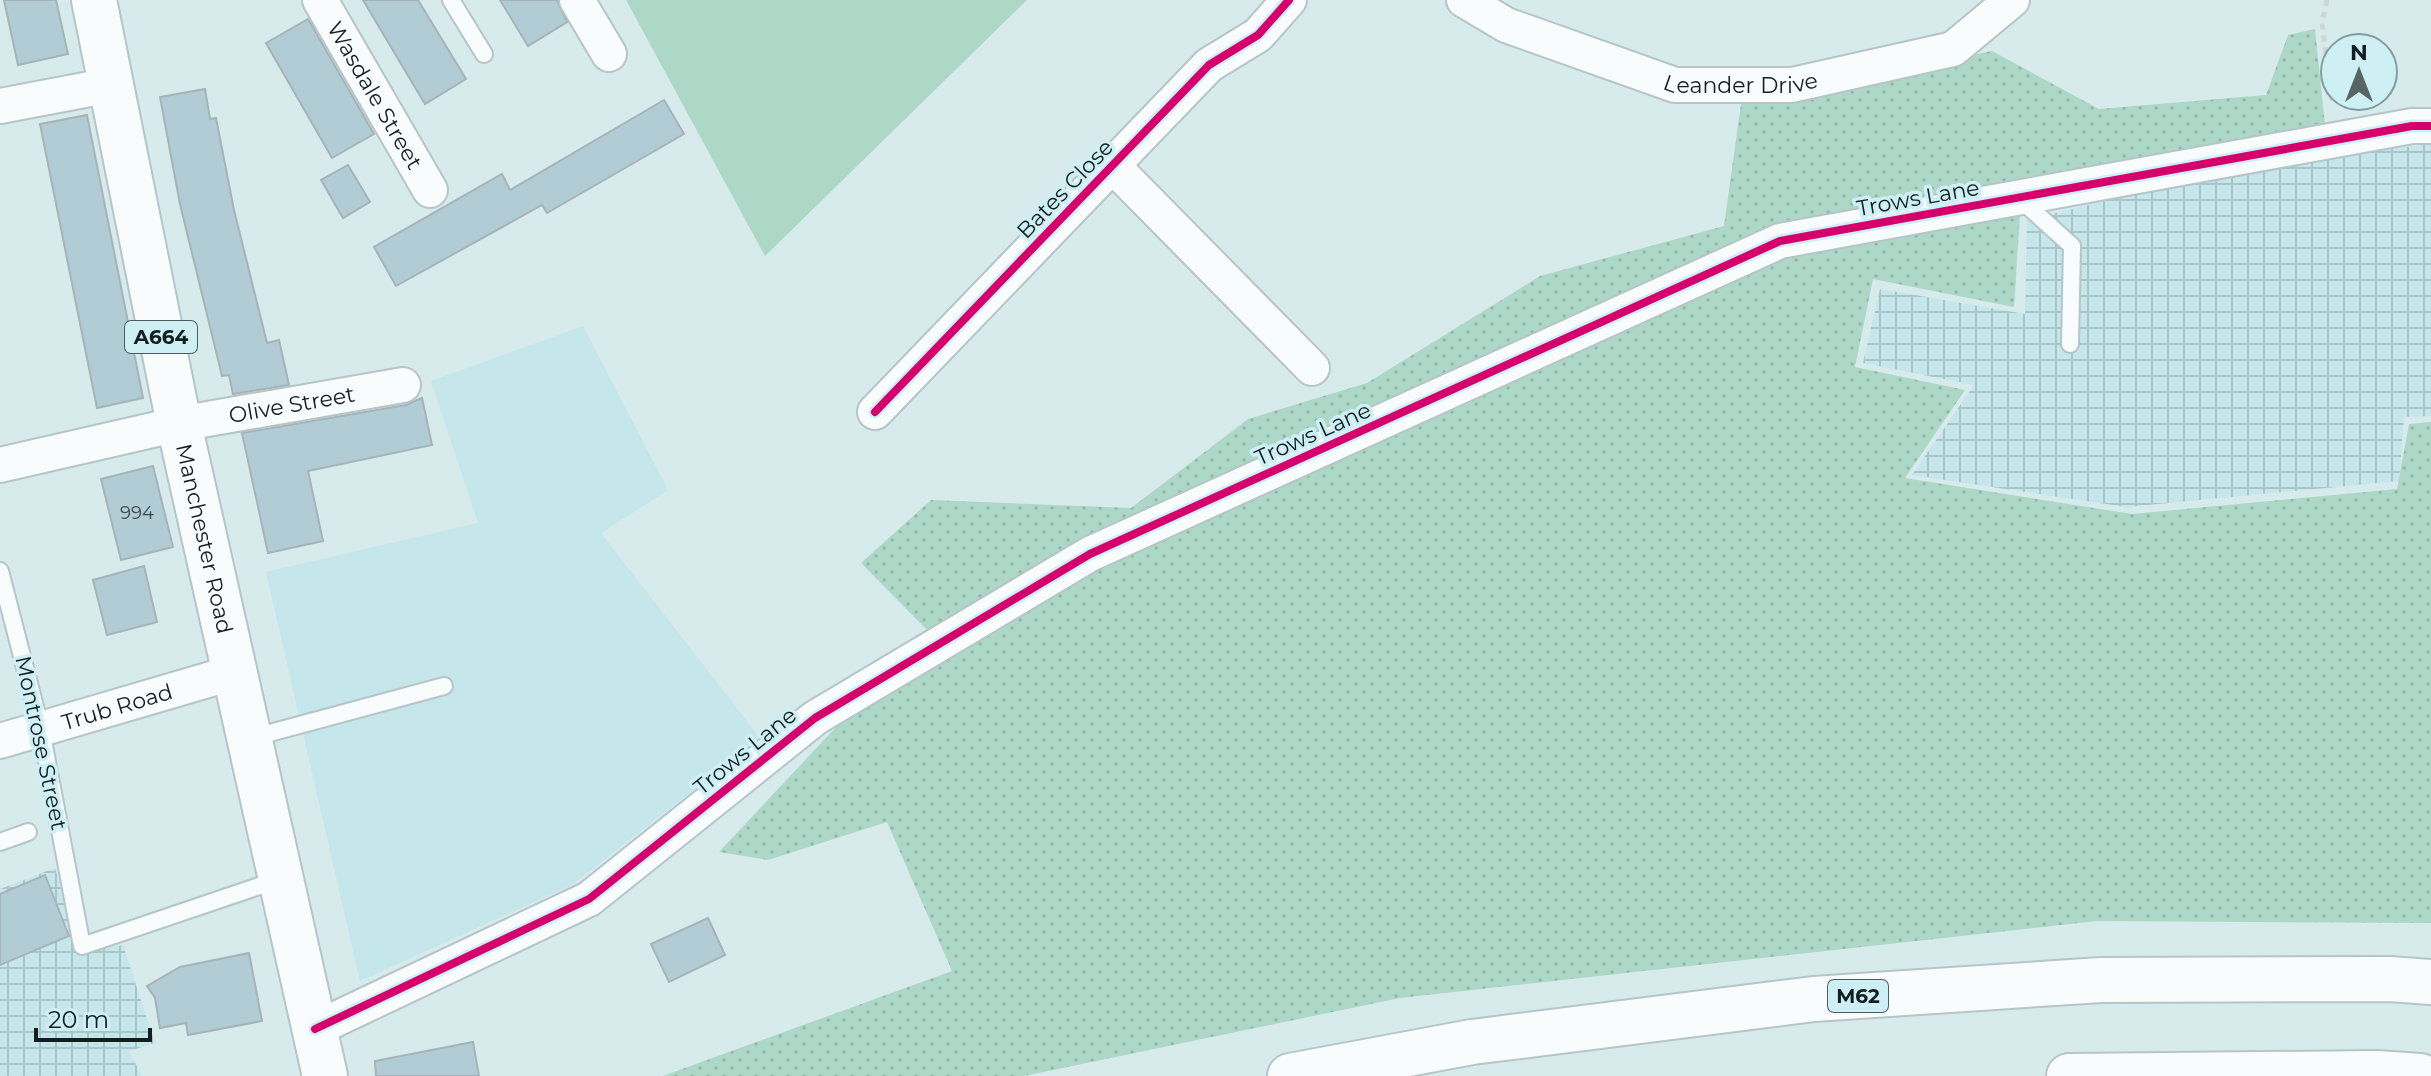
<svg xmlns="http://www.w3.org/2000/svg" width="2431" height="1076" viewBox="0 0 2431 1076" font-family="Montserrat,sans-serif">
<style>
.built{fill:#c5e6eb}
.industrial{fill:url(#industrial-grid)}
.grass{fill:url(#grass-dots)}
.pitch{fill:#add8c7}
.building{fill:#b2ccd5;stroke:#a6b4b7;stroke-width:2}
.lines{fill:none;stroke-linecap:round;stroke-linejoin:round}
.lane-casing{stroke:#b6c5c7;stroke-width:20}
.street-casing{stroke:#b6c5c7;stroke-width:38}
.primary-casing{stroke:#b6c5c7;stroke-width:48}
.highway-casing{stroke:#b6c5c7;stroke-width:48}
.path{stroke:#cfd5d5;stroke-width:5;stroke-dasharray:6 6;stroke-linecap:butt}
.lane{stroke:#f9fcfc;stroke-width:16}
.street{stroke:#f9fcfc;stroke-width:34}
.primary{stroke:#f9fcfc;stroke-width:44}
.highway{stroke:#f9fcfc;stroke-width:44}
.cycleway-casing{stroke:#cef0f5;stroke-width:13}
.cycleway{stroke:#d6006c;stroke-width:8}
.labels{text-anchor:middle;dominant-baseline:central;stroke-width:7;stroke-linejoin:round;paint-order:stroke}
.number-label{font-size:18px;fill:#3a4a4d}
.shield{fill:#cef0f5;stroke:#4a5d60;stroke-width:2}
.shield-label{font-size:20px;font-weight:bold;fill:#121e20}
.street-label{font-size:22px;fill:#121e20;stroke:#cef0f5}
</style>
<defs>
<pattern id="industrial-grid" width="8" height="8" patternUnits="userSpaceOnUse" patternTransform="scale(2)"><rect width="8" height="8" fill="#c5e6eb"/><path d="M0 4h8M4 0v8" fill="none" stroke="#a8c5c9"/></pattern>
<pattern id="grass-dots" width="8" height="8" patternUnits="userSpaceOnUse" patternTransform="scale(2)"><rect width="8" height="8" fill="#add8c7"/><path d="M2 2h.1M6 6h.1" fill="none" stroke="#94b9ab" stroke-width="1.8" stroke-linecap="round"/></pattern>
</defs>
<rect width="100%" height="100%" fill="#d7eaec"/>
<!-- built -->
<path class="built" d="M583,326L668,490L601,533L760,738L572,885L360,981L266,572L478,523L431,381Z"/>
<!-- industrial -->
<path class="industrial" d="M2431,144V416L2404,417L2399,481L2126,507L1912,475L1974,385L1863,363L1880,289L2025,314L2027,220L2255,165Z
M55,868L80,954L123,945L155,1043L129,1051L142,1076H0V889Z"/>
<!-- grass -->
<path class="grass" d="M2315,29L2326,136L2020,215L2014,307L1873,279L1855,367L1965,390L1905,478L2132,514L2397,489L2409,424L2431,422V923L2097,921L1400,998L1024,1076H663L952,971L887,822L768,860L719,852L927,630L861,563L931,500L1131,508L1248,419L1367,383L1540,276L1724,226L1741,104L1992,51L2099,109L2266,95L2288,35Z"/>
<!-- pitch -->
<path class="pitch" d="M626,0H1027L765,256Z"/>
<!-- building -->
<path class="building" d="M4,0H56L68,54L18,65Z
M363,0H418L466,79L425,104Z
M500,0H557L567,22L528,46Z
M308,19L374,134L332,158L266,43Z
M205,89L210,119L216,118L234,210L267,343L279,340L289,385L233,394L229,375L222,376L180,204L160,97Z
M664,100L684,134L547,213L542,205L396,286L374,247L502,174L510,190Z
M87,115L143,398L97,408L40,124Z
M348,165L370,202L343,218L321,180Z
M422,398L432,445L308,471L323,541L268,553L242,433L406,405Z
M153,466L173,547L121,560L101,479Z
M144,566L157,622L107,635L93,580Z
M45,875L69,936L0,965V894Z
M708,918L725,955L669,982L651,944Z
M249,953L262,1021L188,1035L186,1023L160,1028L155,998L147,986L180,967Z
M473,1042L479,1076H376L375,1061Z"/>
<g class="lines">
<defs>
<path id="lane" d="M451,0L484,54
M2020,199L2072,246L2070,344
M0,571L41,730L82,946L280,879
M251,738L444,686
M0,842L28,832"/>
<g id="street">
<path id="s1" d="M320,0L430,190"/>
<path d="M577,0L609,54"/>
<path id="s2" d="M1464,0L1506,25L1675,85H1792L1953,49L2012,0"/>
<path d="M0,106L111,85"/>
<path d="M1113,166L1312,368"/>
<path d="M875,412L1209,65L1258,35L1289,0"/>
<path id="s3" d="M0,465L179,424L403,385"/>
<path id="s4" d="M0,741L235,672"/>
<path d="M315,1029L589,899L815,718L1090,554L1780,241L2412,126H2431"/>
</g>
<g id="primary">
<path id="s5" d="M94,0L179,424L325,1076"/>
</g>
<path id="highway" d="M1290,1076L1472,1042L1814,999L2101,980L2390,979L2431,982
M2069,1076L2376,1073L2420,1076"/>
</defs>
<!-- lane casing -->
<use href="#lane" class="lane-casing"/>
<!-- street casing -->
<use href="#street" class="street-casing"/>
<!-- primary casing -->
<use href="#primary" class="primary-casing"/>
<!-- highway casing -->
<use href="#highway" class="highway-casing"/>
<!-- path -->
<path class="path" d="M2327,0L2322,23L2333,106"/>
<!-- lane -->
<use href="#lane" class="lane"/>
<!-- street -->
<use href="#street" class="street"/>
<!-- primary -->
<use href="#primary" class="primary"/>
<!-- highway -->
<use href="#highway" class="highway"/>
<defs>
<path id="cycleway" d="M875,412L1209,65L1258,35L1289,0
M315,1029L589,899L815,718L1090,554L1780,241L2412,126H2431"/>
</defs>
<!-- cycleway casing -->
<use href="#cycleway" class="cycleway-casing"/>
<!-- cycleway -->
<use href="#cycleway" class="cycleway"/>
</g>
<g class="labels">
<!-- number labels -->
<g class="number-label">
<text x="137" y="513">994</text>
</g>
<!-- shield labels -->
<g class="shield">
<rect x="125" y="321" width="72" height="32" rx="6"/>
<rect x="1828" y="980" width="60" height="32" rx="6"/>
</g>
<g class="shield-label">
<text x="161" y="337">A664</text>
<text x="1858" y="996">M62</text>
</g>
<!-- street labels -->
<g class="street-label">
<text stroke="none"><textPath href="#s2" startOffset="294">Leander Drive</textPath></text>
<text stroke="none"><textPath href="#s1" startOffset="110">Wasdale Street</textPath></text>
<text transform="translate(1065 189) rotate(-46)">Bates Close</text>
<text transform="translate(1918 198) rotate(-10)">Trows Lane</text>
<text stroke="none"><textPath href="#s3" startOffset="298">Olive Street</textPath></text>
<text transform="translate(1313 434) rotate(-24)">Trows Lane</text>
<text stroke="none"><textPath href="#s5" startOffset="550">Manchester Road</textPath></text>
<text stroke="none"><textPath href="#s4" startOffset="122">Trub Road</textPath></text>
<text transform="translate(41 743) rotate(78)">Montrose Street</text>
<text transform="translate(745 751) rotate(-39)">Trows Lane</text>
</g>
</g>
<!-- north arrow -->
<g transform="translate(2359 72)"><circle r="38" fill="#cef0f5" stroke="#839ca0" stroke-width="2"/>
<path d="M0-6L14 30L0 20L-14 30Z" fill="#576567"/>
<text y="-12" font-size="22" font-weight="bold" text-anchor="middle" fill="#121e20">N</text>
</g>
<!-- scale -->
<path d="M36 1028v12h114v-12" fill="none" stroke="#121e20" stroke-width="4"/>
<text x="48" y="1028" font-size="24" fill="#121e20" stroke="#cef0f5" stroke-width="6" paint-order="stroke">20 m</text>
</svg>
